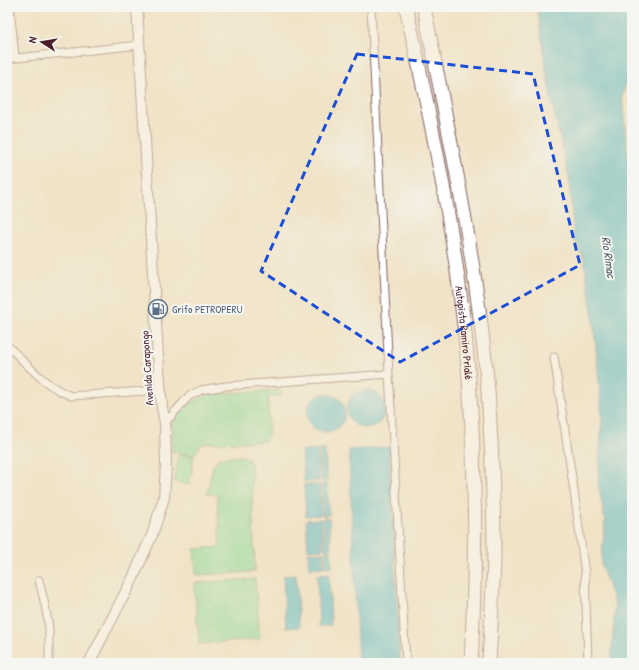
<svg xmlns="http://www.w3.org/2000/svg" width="639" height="670" viewBox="0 0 639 670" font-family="'Patrick Hand',sans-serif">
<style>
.grass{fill:url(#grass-dots);stroke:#697e66}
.garden{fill:#88dea1;stroke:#697e66}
.water{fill:#52bbcf;stroke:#4e6d7d}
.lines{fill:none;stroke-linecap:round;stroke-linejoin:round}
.street-casing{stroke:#846462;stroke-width:9}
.secondary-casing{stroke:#846462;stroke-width:12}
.highway-casing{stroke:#846462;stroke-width:15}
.street{stroke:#fff;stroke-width:7}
.secondary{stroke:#fff;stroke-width:10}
.highway{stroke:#fff;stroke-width:13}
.marked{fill:none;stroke:#1d4ed8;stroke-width:3;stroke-dasharray:8 5;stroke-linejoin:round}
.labels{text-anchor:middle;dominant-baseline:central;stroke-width:4;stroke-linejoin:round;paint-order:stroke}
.service-label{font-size:11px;fill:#4e5e75;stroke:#f6f6f2;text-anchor:start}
.street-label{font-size:11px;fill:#4a1f2b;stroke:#f6f6f2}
.water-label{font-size:12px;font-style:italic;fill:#4d5664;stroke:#f6f6f2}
</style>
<defs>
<pattern id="grass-dots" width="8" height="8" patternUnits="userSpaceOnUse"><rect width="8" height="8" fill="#88dea1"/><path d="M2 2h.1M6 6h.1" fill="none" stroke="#77be8b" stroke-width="1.8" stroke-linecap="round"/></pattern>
</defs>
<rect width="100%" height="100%" fill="#f6f6f2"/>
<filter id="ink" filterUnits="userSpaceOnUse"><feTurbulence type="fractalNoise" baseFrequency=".025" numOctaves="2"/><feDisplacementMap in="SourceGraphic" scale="8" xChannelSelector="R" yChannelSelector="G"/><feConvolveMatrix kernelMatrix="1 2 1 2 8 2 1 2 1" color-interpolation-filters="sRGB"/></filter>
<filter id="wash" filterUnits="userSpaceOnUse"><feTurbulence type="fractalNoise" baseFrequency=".012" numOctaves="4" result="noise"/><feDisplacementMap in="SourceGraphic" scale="16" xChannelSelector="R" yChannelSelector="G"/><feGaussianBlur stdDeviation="0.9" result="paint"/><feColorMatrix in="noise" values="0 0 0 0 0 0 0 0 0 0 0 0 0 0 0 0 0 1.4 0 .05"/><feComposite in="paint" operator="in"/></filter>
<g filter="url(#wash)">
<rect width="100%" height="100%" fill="#f0e3c7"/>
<!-- grass -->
<path class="grass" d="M281,390V396L268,397L269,434L265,441L207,443L200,446L194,455L172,452V422L190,403L209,394Z
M244,456L249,460L251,465L255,572L196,575L194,549L220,547L217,494H207L213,466L220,457Z
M255,579L260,639L199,644L194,583Z"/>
<!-- garden -->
<path class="garden" d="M179,454L194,456L189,485L174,482Z"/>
<!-- water -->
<path class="water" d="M537,7H624L632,45V66L622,96L632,197V663H611L615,605L601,565L605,521L598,481L602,417L594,326L584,259L574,239L569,178L550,95Z
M347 409a19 19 0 1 1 38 0a19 19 0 1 1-38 0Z
M307 413a19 19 0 1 1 38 0a19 19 0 1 1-38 0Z
M389,447L400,663H358L349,450Z
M319,449H325L327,481H321Z
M317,450L319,481L304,482L302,451Z
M327,483L329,515L323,516L321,484Z
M319,484L321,515L306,516L304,485Z
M323,518H329L331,550H325Z
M321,519L323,549L308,550L306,520Z
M331,551L332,567H326L325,552Z
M323,552L324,567L309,568L308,553Z
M329,574L331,626H319L317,575Z
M296,575L299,627L286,628L283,576Z"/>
</g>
<g filter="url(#ink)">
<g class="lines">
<defs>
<path id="street" d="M10,7L15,57
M371,7L389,374L406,663
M7,59L140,45
M7,345C27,364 44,386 71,396L161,390
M554,357L575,498L585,574L588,663
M165,423L189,396L201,390L226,386L389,374
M39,580L45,605L49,628V663"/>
<path id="secondary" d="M89,663L133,578L152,535L164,498L166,465L165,423L162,408L158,356L137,7"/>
<g id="highway">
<path id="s1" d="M406,7C430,115 453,224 465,334C476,444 477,553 471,663"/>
<path d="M424,7C449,134 477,261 488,391C492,446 494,501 494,557C493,592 491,628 489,663"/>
</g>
</defs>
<!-- street casing -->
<use href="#street" class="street-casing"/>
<!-- secondary casing -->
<use href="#secondary" class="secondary-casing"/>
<!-- highway casing -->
<use href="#highway" class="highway-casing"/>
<!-- street -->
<use href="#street" class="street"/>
<!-- secondary -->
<use href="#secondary" class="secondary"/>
<!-- highway -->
<use href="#highway" class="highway"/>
</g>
</g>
<!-- marked area -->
<path d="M0 0H639V670H0ZM357,54L533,74L580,265L400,362L261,271Z" fill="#f0e3c7" fill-opacity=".55" fill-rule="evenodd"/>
<path class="marked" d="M357,54L533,74L580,265L400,362L261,271Z"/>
<!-- icons -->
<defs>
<symbol id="fuel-ring" viewBox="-11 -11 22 22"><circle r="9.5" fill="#f6f6f2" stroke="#5c6f8a" stroke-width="1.5"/><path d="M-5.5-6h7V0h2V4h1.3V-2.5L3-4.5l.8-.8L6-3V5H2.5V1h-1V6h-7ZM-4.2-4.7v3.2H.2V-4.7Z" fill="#5c6f8a"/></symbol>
</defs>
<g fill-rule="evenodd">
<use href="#fuel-ring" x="147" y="298" width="22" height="22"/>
</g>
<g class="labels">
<!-- service labels -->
<g class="service-label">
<text x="172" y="309">Grifo PETROPERU</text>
</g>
<!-- street labels -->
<g class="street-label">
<text stroke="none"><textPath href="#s1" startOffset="331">Autopista Ramiro Prialé</textPath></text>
<text transform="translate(147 368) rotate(-94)">Avenida Carapongo</text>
</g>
<!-- water labels -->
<g class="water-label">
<text transform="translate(609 257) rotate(82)">Río Rímac</text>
</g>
</g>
<!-- margin -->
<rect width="639" height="670" fill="none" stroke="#f6f6f2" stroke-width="24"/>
<!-- north arrow -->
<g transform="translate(42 42) rotate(282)" stroke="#f6f6f2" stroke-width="3" paint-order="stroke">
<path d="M0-3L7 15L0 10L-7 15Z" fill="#4a1f2b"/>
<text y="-6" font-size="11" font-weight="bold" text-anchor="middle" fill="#4a1f2b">N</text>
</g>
</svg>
